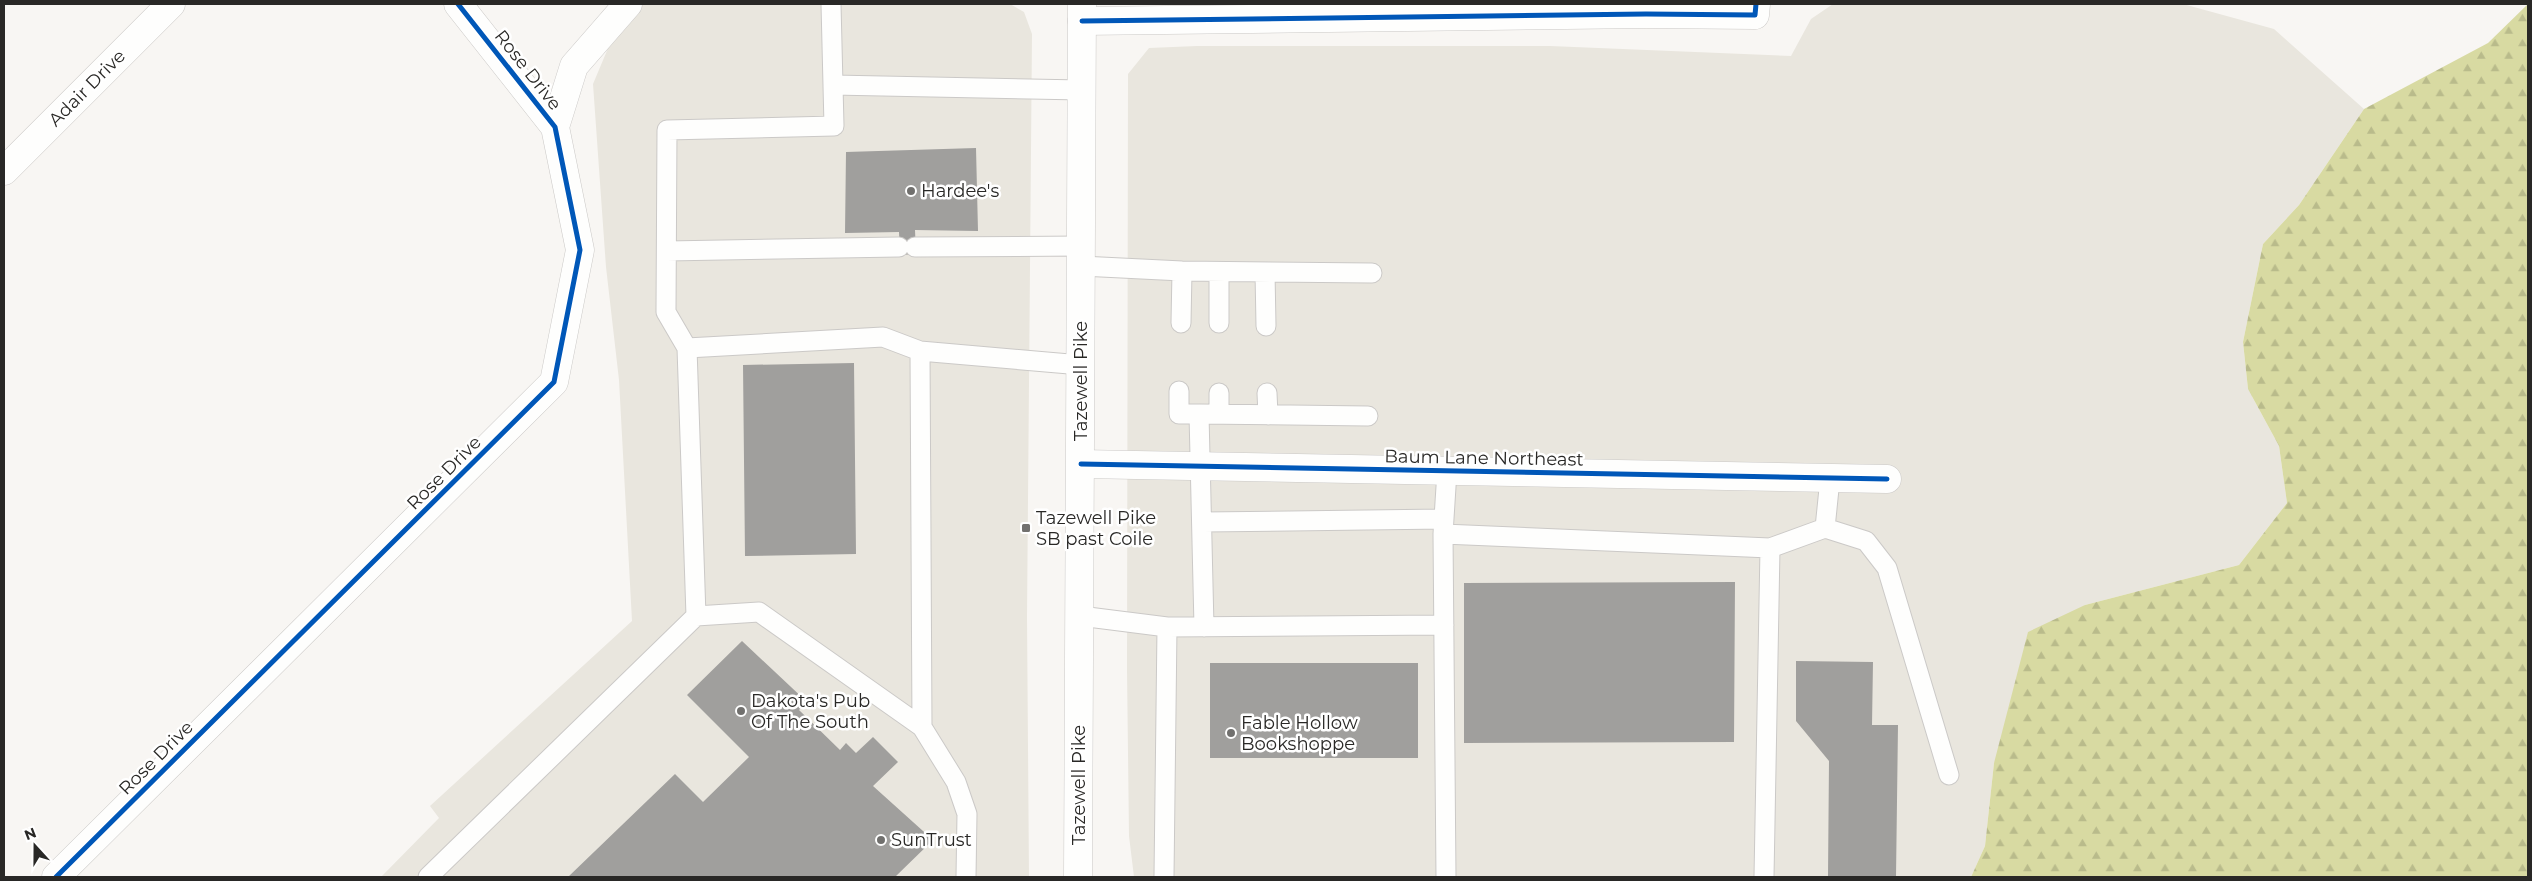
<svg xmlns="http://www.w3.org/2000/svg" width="2532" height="881" viewBox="0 0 2532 881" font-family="Montserrat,sans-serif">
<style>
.built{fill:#e9e6de}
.forest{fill:url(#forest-firs)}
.building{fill:#a09f9d}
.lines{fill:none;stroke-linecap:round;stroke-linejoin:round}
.lane-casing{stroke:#cbc9c7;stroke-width:21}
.street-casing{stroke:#cbc9c7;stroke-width:29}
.secondary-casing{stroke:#cbc9c7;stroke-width:29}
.lane{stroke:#fefefd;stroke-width:19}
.street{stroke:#fefefd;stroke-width:28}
.secondary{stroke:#fefefd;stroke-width:28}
.cycleway-casing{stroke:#fff;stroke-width:8}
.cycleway{stroke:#0057b8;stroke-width:5}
.poi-dot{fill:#71706e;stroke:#fff;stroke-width:2}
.labels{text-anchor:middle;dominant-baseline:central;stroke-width:5;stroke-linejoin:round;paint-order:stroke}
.street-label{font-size:18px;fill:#292826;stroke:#fff}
.poi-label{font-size:18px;fill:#292826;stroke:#fff;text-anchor:start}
</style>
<defs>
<pattern id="forest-firs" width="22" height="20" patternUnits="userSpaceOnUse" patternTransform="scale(1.25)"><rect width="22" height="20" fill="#d8daa2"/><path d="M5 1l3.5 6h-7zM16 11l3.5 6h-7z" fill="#b9bb8b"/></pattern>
</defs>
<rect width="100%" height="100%" fill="#f8f6f3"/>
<!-- built -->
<path class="built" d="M643,4H1010L1024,12L1032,34L1027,617L1029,877H381L439,818L430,806L632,621L619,380L606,267L593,84L614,34Z
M1833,4H2183L2274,29L2364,109L2299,205L2263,244L2243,342L2248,389L2279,446L2287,503L2239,565L2085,605L1994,763L1985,846L1971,877H1134L1129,836L1127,670L1128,74L1149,48L1197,46H1550L1791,56L1811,19Z"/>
<!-- forest -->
<path class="forest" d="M2528,4V877H1971L1985,846L1994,763L2028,632L2085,605L2239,565L2287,503L2279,446L2248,389L2243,342L2263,244L2299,205L2364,109L2488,43Z"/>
<!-- building -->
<path class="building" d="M976,148L978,231L915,230L916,254L900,255L899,232L845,233L846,152Z
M854,363L856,554L745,556L743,365Z
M1735,582L1734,742L1464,743V583Z
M742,641L807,702L799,710L840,750L846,743L856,753L873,737L898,762L873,786L933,840L895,877H568L675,774L703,802L749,757L687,695Z
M1796,661L1873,662L1872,725H1898L1896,877H1828L1829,761L1796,721Z
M1210,663H1418V758H1210Z"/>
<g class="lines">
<defs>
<path id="lane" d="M833,85L1082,90
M915,247L1082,246
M667,251L899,247
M1081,266L1182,271L1372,273
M1219,272V323
M1265,272L1266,326
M1181,323L1182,271
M687,348L666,312L667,130L834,126L831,4
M1179,391V414H1199L1204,627
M1219,393V414
M1267,393L1268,415
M1199,414L1368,416
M1203,522L1444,519
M1825,528L1866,541L1887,568L1949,775
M1443,534L1770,548
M696,616L687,348L883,337L920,351
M1080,616L1167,627L1444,625
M428,877L696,616L759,612L922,727
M966,877L967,814L956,782L922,727L920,351L1081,365
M1164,877L1167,627
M1446,877L1443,534L1447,471
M1764,877L1770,548L1825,528L1830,479"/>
<path id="street" d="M1082,21L1646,14L1755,15L1756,4
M555,127L574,66L628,4
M4,171L171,4
M1081,464L1887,479
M56,877L554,382L580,250L555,127L458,4"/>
<path id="secondary" d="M1078,877L1082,4"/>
</defs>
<!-- lane casing -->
<use href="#lane" class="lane-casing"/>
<!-- street casing -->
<use href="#street" class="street-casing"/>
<!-- secondary casing -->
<use href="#secondary" class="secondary-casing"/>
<!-- lane -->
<use href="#lane" class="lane"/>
<!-- street -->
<use href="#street" class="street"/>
<!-- secondary -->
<use href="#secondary" class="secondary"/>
<defs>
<path id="cycleway" d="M1082,21L1646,14L1755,15L1756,4
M1081,464L1887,479
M56,877L554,382L580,250L555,127L458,4"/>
</defs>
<!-- cycleway casing -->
<use href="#cycleway" class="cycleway-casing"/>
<!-- cycleway -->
<use href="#cycleway" class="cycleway"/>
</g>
<!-- markers -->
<g class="poi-dot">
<circle cx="911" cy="191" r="5"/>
<rect x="1021" y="523" width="10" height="10" rx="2.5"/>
<circle cx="741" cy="711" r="5"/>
<circle cx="1231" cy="733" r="5"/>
<circle cx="881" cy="840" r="5"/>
</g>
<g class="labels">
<!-- street labels -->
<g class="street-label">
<text transform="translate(528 70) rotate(52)">Rose Drive</text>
<text transform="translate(87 88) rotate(-45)">Adair Drive</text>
<text transform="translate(1081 381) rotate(-90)">Tazewell Pike</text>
<text transform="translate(1484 458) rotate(1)">Baum Lane Northeast</text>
<text transform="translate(444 473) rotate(-45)">Rose Drive</text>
<text transform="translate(156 758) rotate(-45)">Rose Drive</text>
<text transform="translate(1079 785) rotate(-90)">Tazewell Pike</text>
</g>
<!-- poi labels -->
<g class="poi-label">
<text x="921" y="191">Hardee's</text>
<text x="1036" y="518">Tazewell Pike<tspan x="1036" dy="21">SB past Coile</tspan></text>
<text x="751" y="701">Dakota's Pub<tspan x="751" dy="21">Of The South</tspan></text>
<text x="1241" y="723">Fable Hollow<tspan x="1241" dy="21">Bookshoppe</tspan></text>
<text x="891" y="840">SunTrust</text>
</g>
</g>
<!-- border -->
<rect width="2532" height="881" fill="none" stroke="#292826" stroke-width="10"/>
<!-- north arrow -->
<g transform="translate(35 846) rotate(339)" stroke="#ffffff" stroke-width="4" paint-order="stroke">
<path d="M0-4L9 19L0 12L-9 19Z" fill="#292826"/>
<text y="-8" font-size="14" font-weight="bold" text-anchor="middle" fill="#292826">N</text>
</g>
</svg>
